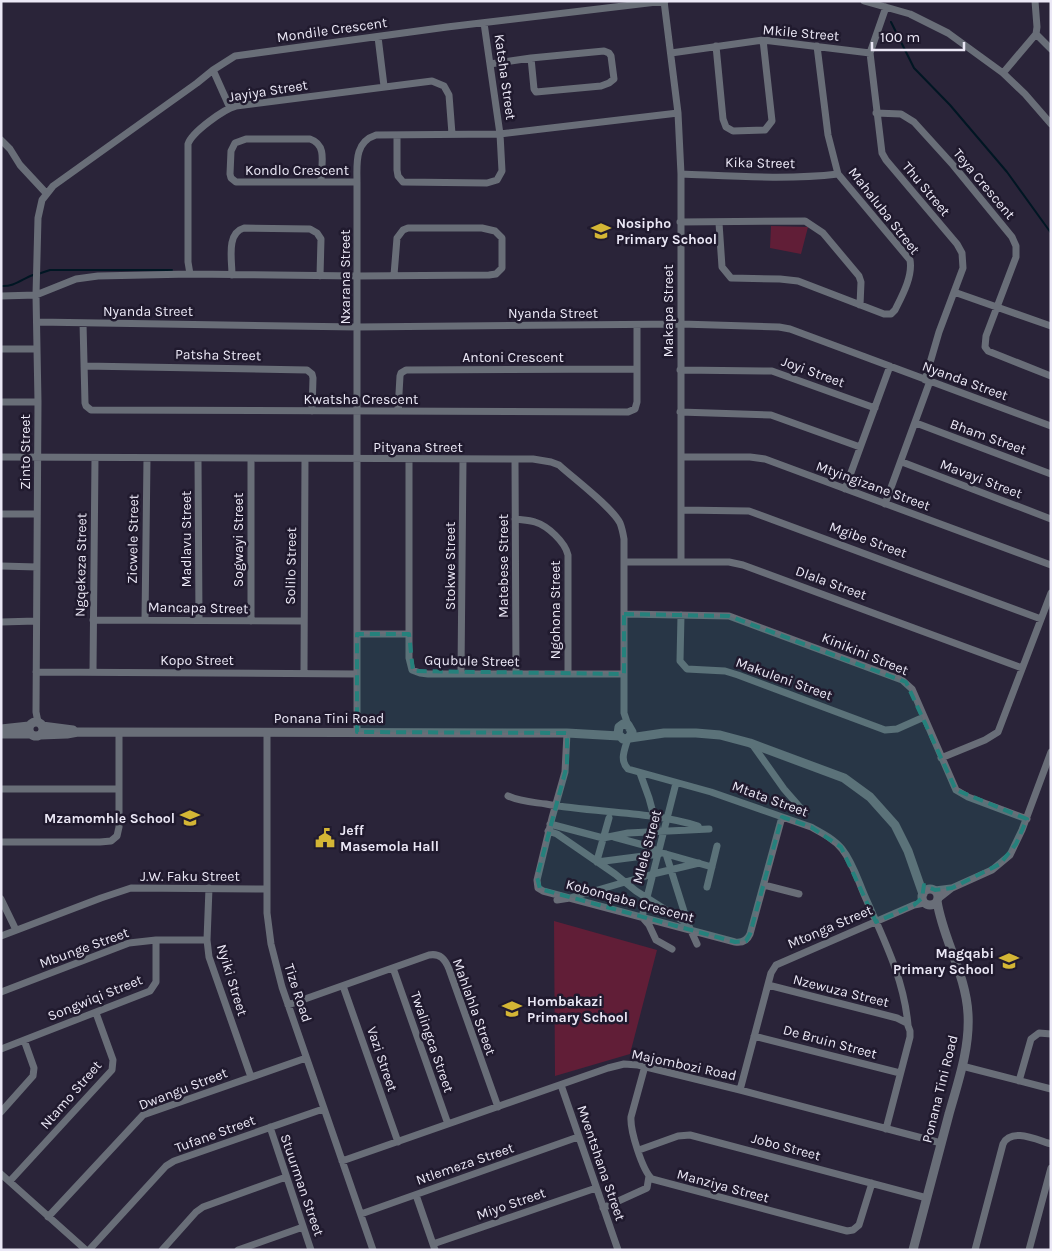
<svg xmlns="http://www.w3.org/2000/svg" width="1052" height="1251" viewBox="0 0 1052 1251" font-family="Karla,sans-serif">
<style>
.green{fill:#611e37}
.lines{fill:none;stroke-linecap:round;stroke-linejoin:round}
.stream{stroke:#001623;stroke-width:2}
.minor{stroke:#696e78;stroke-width:7}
.tertiary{stroke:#696e78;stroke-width:9}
.marked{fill:#25817c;fill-opacity:0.2;stroke:#25817c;stroke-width:4;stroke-dasharray:10 6;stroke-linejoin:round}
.labels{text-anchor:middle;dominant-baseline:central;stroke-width:5;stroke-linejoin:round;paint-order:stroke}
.street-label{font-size:14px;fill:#ebe8f6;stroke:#201a2e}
.poi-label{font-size:14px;font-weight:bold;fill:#ebe8f6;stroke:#201a2e;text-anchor:start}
</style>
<rect width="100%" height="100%" fill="#2a2439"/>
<!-- green -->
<path class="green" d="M771,226L808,227L801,254L770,248Z
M554,921L657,950L630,1054L555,1076Z"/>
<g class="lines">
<!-- stream -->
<path class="stream" d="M891,22L914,68L950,105L1007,172L1051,233
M38,274L50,270H172
M1,286C14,287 22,279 33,275"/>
<!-- minor -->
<path class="minor" d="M664,1L678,113L681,174V562
M864,1L910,14L948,33L1003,73L1025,94L1051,124
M886,7L870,53L882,153L886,160L957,244L962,253L963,268L939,332L925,380
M1036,34L1051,49
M378,37L384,86
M716,46L723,119L726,127L733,131L765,130L772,121L763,40
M671,53L763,40L870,53
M490,64L531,58L604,51L609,53L611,56L614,79L609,83L601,86L536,92L534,89L531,58
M213,70L230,108
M1003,73L1036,34L1037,27L1035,1
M876,113L901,114L914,122L953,165L1012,237L1016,246V257L986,336L985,347L988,351L1051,376
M397,135V170L398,176L403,182L487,183L497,180L502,171L500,134L484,23
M1,140L10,149L20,165L46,193
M681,174C733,176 787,180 838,174
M321,181C321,165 328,145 310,139H246L235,143L231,151L230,174L231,178L236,182H357
M680,222L805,221L823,233L859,276L861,282L860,305
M719,223L722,267L731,278L780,279L798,281L884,314H891L895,310C902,296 913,276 910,260L838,174L828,135L817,46
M190,274L188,262V144C192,132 224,109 236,106L432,81L444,86L449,95L452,134
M232,275C232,260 226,233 244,228L310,229L317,233L321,239L320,276
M954,292L1051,326
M1,296L36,295L76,279L98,276L190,274L357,276L489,275L496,274L502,268V238L495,231L482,228H408L403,230L397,238L394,275
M37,322L357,327L681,324L779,327L790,329L1051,426
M83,323L85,403L86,406L91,410L628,412L635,409L637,402V325
M1,349H37
M84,366L307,370L312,374L313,378L312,411
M680,370L772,371L875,408
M1,402H38
M398,411L400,376L401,373L406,370L636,369
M680,412L771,415L860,447
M916,423L1051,474
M1,457L533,459L551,462L559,465C573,478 612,507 620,523C622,528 623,533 624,539V713L628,725
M681,457H750L765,459L1051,565
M198,458L199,620
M251,459V621
M409,459V658L412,670L420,673L428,674H624
M515,459L516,674
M902,462L1051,519
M845,489L890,366
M885,504L930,381
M681,510L749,511L1041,619
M1,514H37
M515,519C522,520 529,520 535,522C548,526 565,542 568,555V674
M624,562H729L743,565L1022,668
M1,566L37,567
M624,614L729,616L902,680L912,689L956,790L968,797L1027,819
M681,615L680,661L687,669L725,671L738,675L885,730L897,729L924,717
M93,620L303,621
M145,620L147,458
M1,622L36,621
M357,634H409
M36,672L357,674
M93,672L95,458
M304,673L305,459
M461,673L463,459
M38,722L36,712L38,402L36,295L38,218L42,200L53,186L197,83L213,70L235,56L447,27L665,1
M267,732V913L271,944L282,987L373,1250
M357,732V182C357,164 354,142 376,135L500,134L678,113
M567,733L565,772L552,818L537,880L538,888L543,891L735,942C742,943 747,941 750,934L782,817
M628,738C625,749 619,760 628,769L711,792L811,827C822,833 834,839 842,849C854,864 859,884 867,901C885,942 904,980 908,1025
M752,744L784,789L805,813
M941,758L985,740L998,732L1051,593
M640,773L649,798L658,831
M1,789H119
M508,796C521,802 532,802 546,804C596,813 649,811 698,826
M550,824L603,838L628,833L709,829
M548,831L557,834L615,874L636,891L688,924L697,944
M614,837L647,846L659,852L712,867
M1,842H100L111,841L117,836L119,827V732
M666,854L688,924
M598,857L609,818
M597,862L659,854
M764,885L799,894
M707,887L717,846
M209,888L207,940L209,957L251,1077
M935,890L951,888
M1,899L16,930
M938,899L952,888L992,870L1010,855L1022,830L1051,752
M557,900L570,898L653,874L699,863
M1,936L101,898L131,888L266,889
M672,949L656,940L649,925L642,917L676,783
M393,968L448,1124
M768,985L897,1018L907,1023L910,1031V1037L886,1129
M343,986L398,1142
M1,992L129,943L156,940H207
M288,1005L429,955C440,953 445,959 449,969L498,1107
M754,1036L900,1073
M1,1049L150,991L156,982V940
M645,1066L631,1117C630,1130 642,1170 652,1179L847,1231L853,1230L859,1225L872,1183
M962,1066L1051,1089
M1019,1081L1031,1039L1039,1033L1051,1034
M561,1085L618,1250
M740,1090L771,973L776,965L914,905L924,903
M1,1112L33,1076L34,1068L24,1040
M270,1127L311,1250
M639,1150L678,1136L690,1135L927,1198
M342,1161L608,1068L624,1064L638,1065L740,1090L941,1143
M1,1174L86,1250
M10,1181L112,1070L113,1060L96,1013
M416,1195L435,1250
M603,1208L647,1188L649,1176
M361,1214L578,1137
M48,1217L143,1115L306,1058
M433,1244L596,1188
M89,1250L166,1166L174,1161L323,1109
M162,1250L196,1212L203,1207L286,1177
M238,1250L303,1227
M975,1250L1003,1144C1011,1127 1037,1140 1051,1144
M1029,1250L1051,1168"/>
<!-- tertiary -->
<path class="tertiary" d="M29 729a7 7 0 1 1 14 0a7 7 0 1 1-14 0Z
M42,726L73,730
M1,729L29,726
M1,734H30
M40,735L67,734L78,732L567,733L619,736
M630,736L632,732L628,725L623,724L619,727L618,734L623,739L664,733H696L720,735L750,743L844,778L870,797L895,825L908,851L923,894
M922 897a8 8 0 1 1 16 0a8 8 0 1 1-16 0Z
M913,1250C925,1204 937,1159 949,1114C958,1082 970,1048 968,1014C966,974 943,940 937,901"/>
</g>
<!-- marked area -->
<path class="marked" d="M624,614L729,616L906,682L956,790L1027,819L1016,844L1000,864L952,888L935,890L924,885L922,898L914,905L876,922L841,847L811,827L782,817L750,934L746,941L735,942L540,889L537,877L567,765V733L357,732V634H409L413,671L624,674Z"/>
<!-- icons -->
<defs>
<symbol id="school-bare" viewBox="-9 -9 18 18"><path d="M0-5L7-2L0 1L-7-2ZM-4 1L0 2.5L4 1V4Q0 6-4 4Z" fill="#d4b635" stroke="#201a2e" stroke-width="2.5" paint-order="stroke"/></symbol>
<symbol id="civic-bare" viewBox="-9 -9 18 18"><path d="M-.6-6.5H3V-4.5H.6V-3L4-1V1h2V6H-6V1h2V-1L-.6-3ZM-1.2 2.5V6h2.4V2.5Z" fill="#d4b635" stroke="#201a2e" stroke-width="2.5" paint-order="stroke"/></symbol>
</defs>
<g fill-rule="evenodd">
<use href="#school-bare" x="587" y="217" width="28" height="28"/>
<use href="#school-bare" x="176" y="804" width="28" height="28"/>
<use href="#civic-bare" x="311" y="824" width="28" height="28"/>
<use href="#school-bare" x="995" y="947" width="28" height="28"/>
<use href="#school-bare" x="498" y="995" width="28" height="28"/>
</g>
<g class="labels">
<!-- street labels -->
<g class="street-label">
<text transform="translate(332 30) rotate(-8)">Mondile Crescent</text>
<text transform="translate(801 33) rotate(5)">Mkile Street</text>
<text transform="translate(505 77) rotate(82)">Katsha Street</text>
<text transform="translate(268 91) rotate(-9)">Jayiya Street</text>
<text transform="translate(760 163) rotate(1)">Kika Street</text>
<text x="297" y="170">Kondlo Crescent</text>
<text transform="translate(984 184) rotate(50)">Teya Crescent</text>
<text transform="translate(926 189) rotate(50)">Thu Street</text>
<text transform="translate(884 211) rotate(52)">Mahaluba Street</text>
<text transform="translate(345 277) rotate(-90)">Nxarana Street</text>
<text x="148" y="311">Nyanda Street</text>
<text transform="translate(668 311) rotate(-90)">Makapa Street</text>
<text x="553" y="313">Nyanda Street</text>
<text transform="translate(218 355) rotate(1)">Patsha Street</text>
<text x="513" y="357">Antoni Crescent</text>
<text transform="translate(813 372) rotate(20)">Joyi Street</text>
<text transform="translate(965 381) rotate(20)">Nyanda Street</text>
<text x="361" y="399">Kwatsha Crescent</text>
<text transform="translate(988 437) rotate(20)">Bham Street</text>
<text x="418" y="447">Pityana Street</text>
<text transform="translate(25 452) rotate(-90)">Zinto Street</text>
<text transform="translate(981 479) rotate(21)">Mavayi Street</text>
<text transform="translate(873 486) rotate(20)">Mtyingizane Street</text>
<text transform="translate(133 539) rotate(-89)">Zicwele Street</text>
<text transform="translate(186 539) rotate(-90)">Madlavu Street</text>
<text transform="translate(238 540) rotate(-90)">Sogwayi Street</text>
<text transform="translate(868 540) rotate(20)">Mgibe Street</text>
<text transform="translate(81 565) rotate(-89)">Ngqekeza Street</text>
<text transform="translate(291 566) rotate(-89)">Solilo Street</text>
<text transform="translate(450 566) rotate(-90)">Stokwe Street</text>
<text transform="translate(503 566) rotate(-90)">Matebese Street</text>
<text transform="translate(831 583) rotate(20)">Dlala Street</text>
<text transform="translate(198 608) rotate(1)">Mancapa Street</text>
<text transform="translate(555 610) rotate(-90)">Ngohona Street</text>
<text transform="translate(865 654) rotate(22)">Kinikini Street</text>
<text x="197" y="660">Kopo Street</text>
<text transform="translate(472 661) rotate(1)">Gqubule Street</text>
<text transform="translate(784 679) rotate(20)">Makuleni Street</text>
<text x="329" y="718">Ponana Tini Road</text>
<text transform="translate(770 799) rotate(20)">Mtata Street</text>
<text transform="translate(647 847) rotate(-75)">Mlele Street</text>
<text x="190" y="876">J.W. Faku Street</text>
<text transform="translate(630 901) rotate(15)">Kobonqaba Crescent</text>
<text transform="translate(830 927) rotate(-23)">Mtonga Street</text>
<text transform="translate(84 948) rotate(-20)">Mbunge Street</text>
<text transform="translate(232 980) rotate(73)">Nyiki Street</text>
<text transform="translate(841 991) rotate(14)">Nzewuza Street</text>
<text transform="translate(298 993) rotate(72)">Tize Road</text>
<text transform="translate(95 998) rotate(-22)">Songwiqi Street</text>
<text transform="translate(474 1007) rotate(70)">Mahlahla Street</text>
<text transform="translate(432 1042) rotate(71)">Twalingca Street</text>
<text transform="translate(830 1042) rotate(15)">De Bruin Street</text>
<text transform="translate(382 1059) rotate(71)">Vazi Street</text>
<text transform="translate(684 1065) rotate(12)">Majombozi Road</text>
<text transform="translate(183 1089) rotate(-21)">Dwangu Street</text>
<text transform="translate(940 1089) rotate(-76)">Ponana Tini Road</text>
<text transform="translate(71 1095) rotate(-49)">Ntamo Street</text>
<text transform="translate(215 1134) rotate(-20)">Tufane Street</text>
<text transform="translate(786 1147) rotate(15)">Jobo Street</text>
<text transform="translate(601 1163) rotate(71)">Mventshana Street</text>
<text transform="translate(465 1164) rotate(-19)">Ntlemeza Street</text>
<text transform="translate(302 1185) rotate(71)">Stuurman Street</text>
<text transform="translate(723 1186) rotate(15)">Manziya Street</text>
<text transform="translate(511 1204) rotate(-19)">Miyo Street</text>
</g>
<!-- poi labels -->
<g class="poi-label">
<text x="616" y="223">Nosipho<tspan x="616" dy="16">Primary School</tspan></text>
<text x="175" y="818" text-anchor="end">Mzamomhle School</text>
<text x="340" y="830">Jeff<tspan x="340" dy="16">Masemola Hall</tspan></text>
<text x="994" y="953" text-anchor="end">Magqabi<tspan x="994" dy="16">Primary School</tspan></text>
<text x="527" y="1001">Hombakazi<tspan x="527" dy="16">Primary School</tspan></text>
</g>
</g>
<!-- border -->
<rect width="1052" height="1251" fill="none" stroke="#ebe8f6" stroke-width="5"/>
<!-- scale -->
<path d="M872 42v8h92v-8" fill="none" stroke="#ebe8f6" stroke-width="2.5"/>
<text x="880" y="42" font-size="15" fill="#ebe8f6" stroke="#201a2e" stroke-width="4" paint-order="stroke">100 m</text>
</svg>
